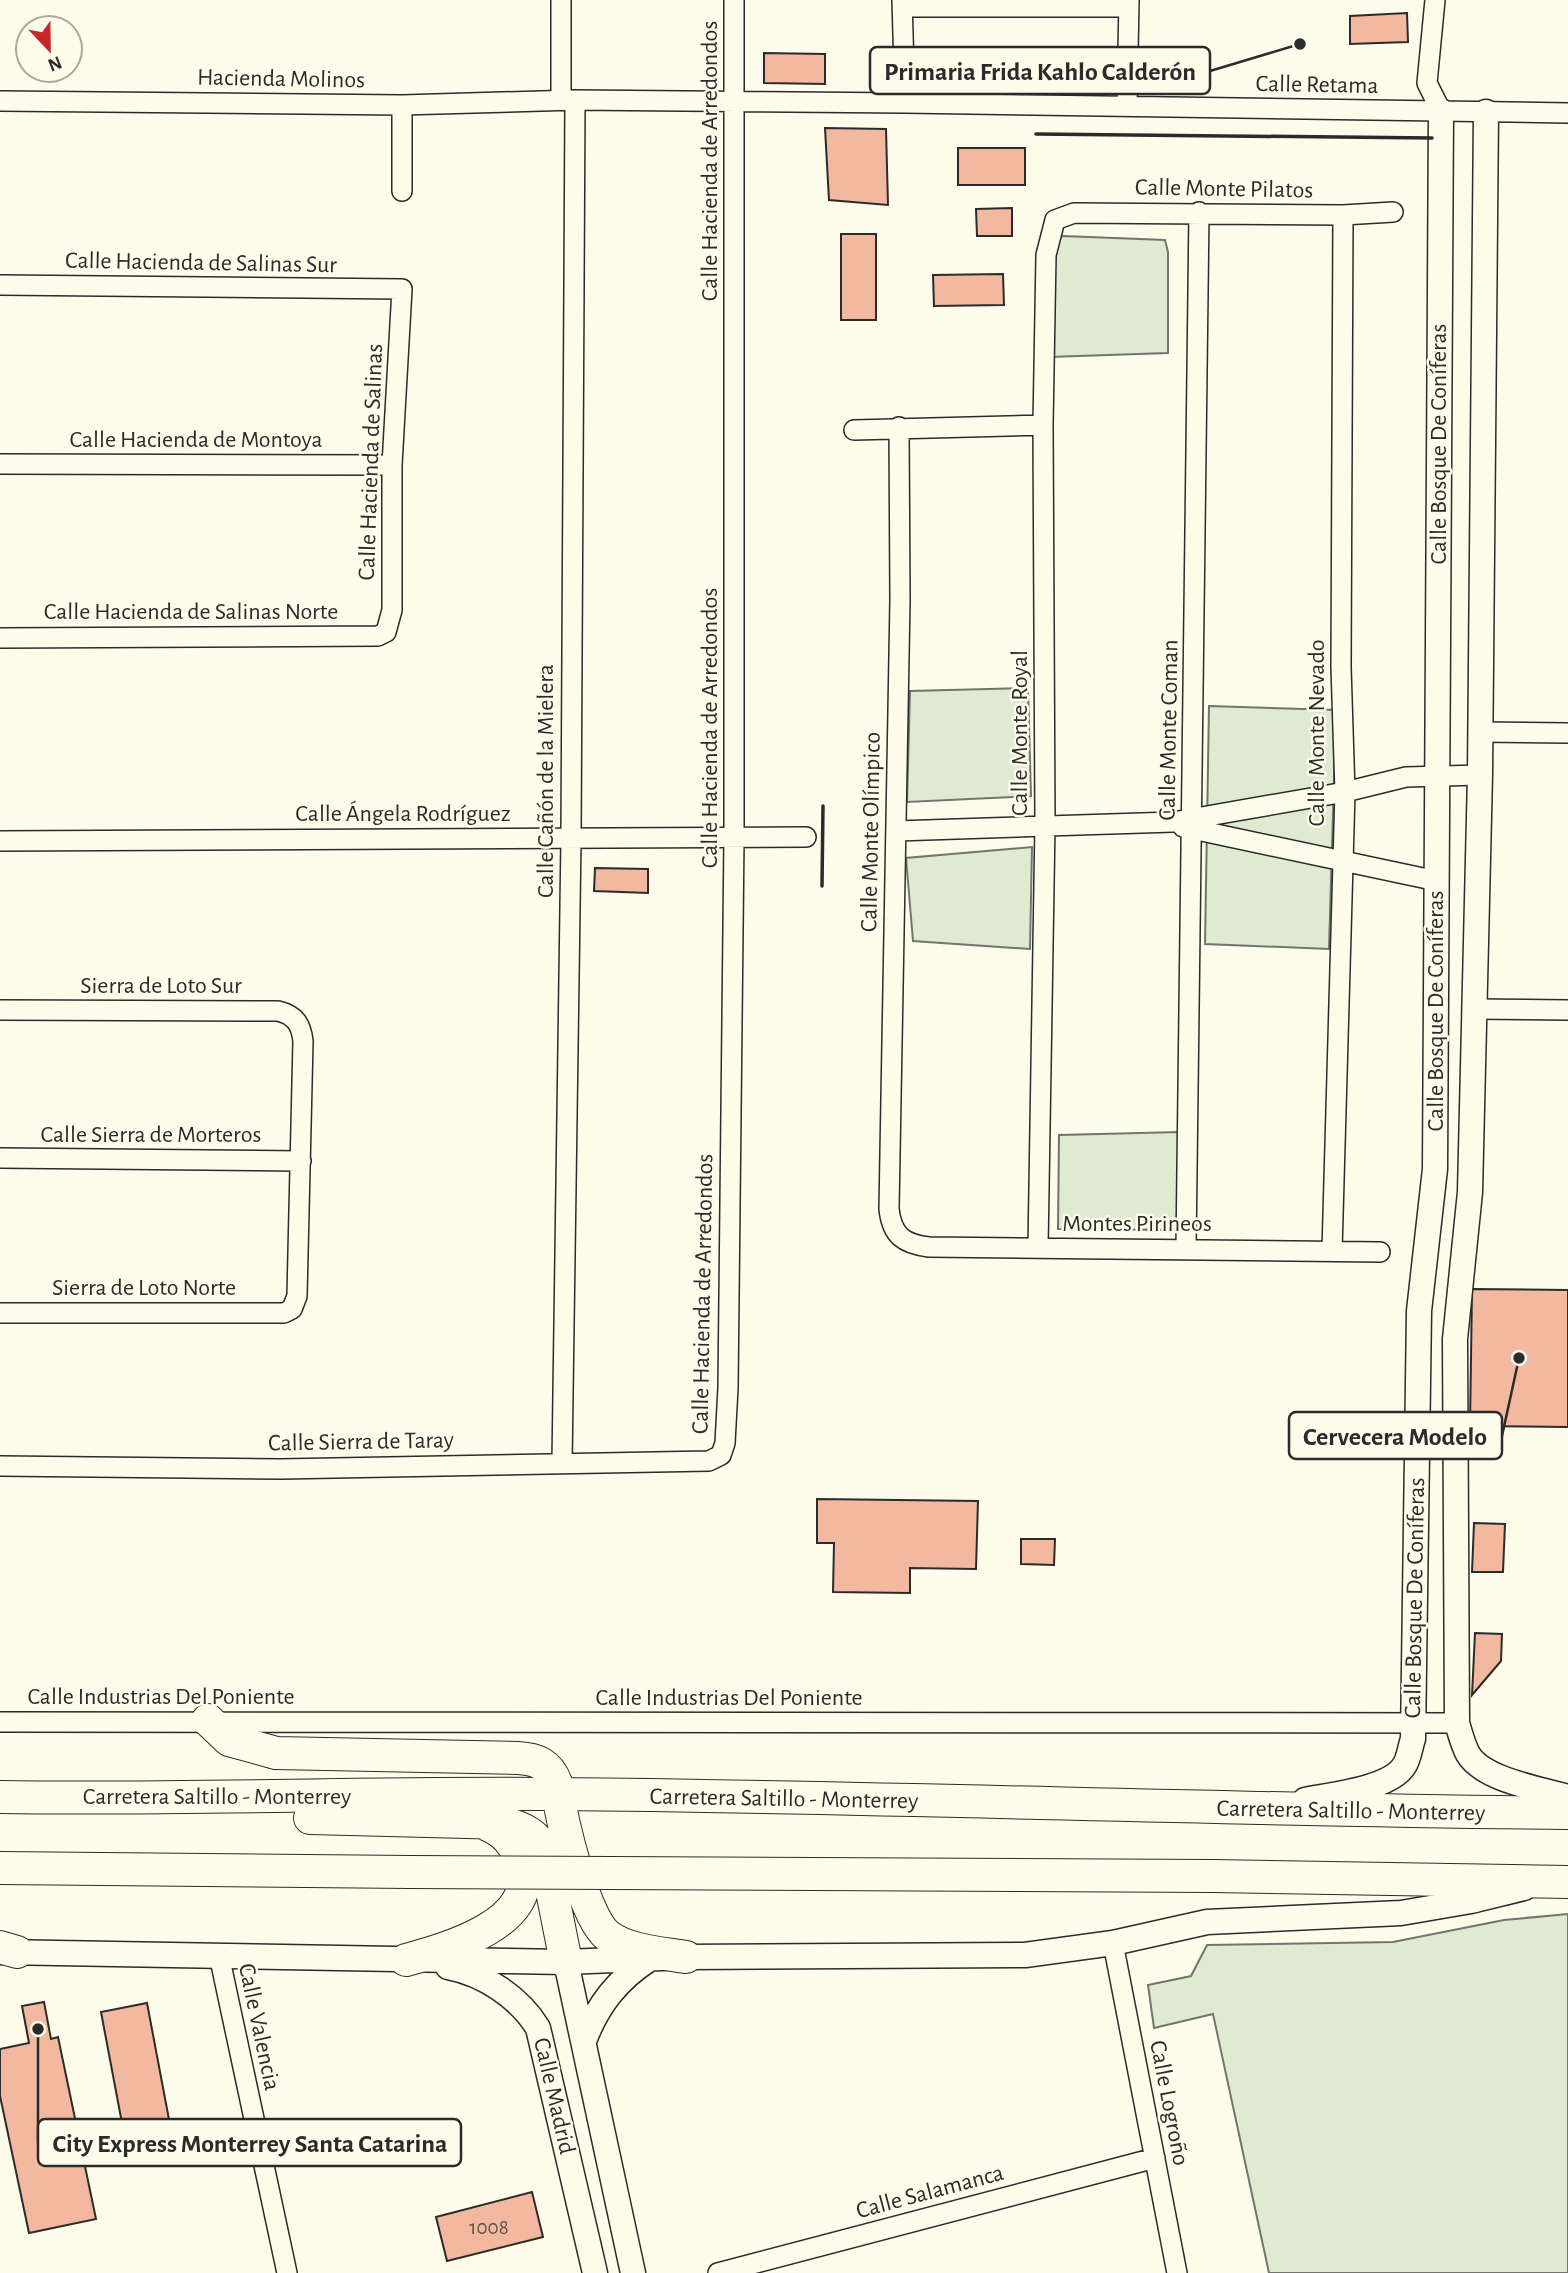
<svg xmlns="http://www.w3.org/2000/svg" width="1568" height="2273" viewBox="0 0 1568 2273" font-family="'Alegreya Sans',sans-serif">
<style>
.green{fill:#deebd1;stroke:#74746e;stroke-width:2}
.building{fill:#f2b8a0;stroke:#2b2b2b;stroke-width:2}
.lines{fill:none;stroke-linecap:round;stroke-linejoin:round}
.minor-casing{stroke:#2b2b2b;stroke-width:22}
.tertiary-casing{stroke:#2b2b2b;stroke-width:27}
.primary-casing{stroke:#2b2b2b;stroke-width:34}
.minor{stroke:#fdfbea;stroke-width:19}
.tertiary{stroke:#fdfbea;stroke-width:24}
.primary{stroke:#fdfbea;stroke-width:32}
.primary-bridge-casing{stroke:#2b2b2b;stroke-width:34;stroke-linecap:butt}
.primary-bridge{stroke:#fdfbea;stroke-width:32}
.wall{stroke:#2b2b2b;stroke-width:3.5}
.labels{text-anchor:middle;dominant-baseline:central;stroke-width:5;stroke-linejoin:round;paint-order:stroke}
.number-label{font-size:21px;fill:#5d4e48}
.street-label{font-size:24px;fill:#2b2b2b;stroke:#fdfbea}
.leader{fill:none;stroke:#2b2b2b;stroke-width:2.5}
.callout-dot{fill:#2b2b2b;stroke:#fdfbea;stroke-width:2.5}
.callout{fill:#fdfbea;stroke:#2b2b2b;stroke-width:2.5}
.callout-label{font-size:26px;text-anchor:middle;font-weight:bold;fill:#2b2b2b}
</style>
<rect width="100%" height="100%" fill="#fdfbea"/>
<!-- green -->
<path class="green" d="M1063,236L1165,240L1168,252V353L1049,357L1056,238Z
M1028,688L1031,796L907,802L910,691Z
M1209,706L1336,710L1329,949L1205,944Z
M1032,847L1030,949L913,941L906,858Z
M1180,1132L1178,1230L1058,1229L1059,1135Z
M1568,1914V2273H1269L1213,2014L1154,2028L1148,1985L1191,1976L1207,1945L1393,1942L1504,1920Z"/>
<!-- building -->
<path class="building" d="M1407,13L1408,42L1350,44V16Z
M764,53L825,54V84L764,83Z
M825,128L886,129L888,205L829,200Z
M958,148H1025V185H958Z
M1012,208V236H977L976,209Z
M841,234H876V320H841Z
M1003,274L1004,305L934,306L933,275Z
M595,868L648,869V893L594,891Z
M1472,1289L1568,1290V1427L1470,1426Z
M817,1499L978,1501L976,1569L910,1568V1593L833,1592L834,1543H817Z
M1474,1523L1505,1524L1503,1572H1472Z
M1021,1539H1055L1054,1565L1021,1564Z
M1475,1633L1502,1634L1501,1661L1472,1695Z
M44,2002L51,2039L58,2037L96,2219L29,2233L0,2096V2049L29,2043L22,2006Z
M147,2003L171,2130L125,2139L101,2012Z
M532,2192L543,2237L447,2261L436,2217Z"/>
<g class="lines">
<defs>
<path id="minor" d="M902,0L905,103
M1435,0L1427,83L1441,111
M903,7H1128
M561,100V0
M0,101L402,105L575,100L905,103L1568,113
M1127,106L1129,0
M402,191V105
M0,285L402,289L392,465V610L386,632L378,636L0,638
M899,427L900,600L889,1209C892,1236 904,1244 929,1247L1380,1252
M854,430L1043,425
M0,464L392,465
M1481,732L1568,733
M1183,827L1437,881
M896,831L1173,822L1345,792L1406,777L1480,775
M0,841L806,837
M1473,1009L1568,1010
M0,1010L278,1011C295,1015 301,1024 303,1041L297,1296L292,1309L284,1313H0
M0,1158L301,1161
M1038,1248L1045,824L1043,425L1046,255L1055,220L1074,213L1343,215L1393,212
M1186,1249L1199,212
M1332,1251L1345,792L1341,667L1343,215
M562,1463L571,838L575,100
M0,1466L281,1469L709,1461L721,1455L725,1443L728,1388L734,837V0
M0,1722L1457,1723
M1113,1943L1177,2273
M219,1955L287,2273
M718,2273L1155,2158"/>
<path id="tertiary" d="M1486,112L1480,775L1470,1192L1455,1339L1457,1723C1460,1733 1463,1745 1468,1754C1483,1780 1541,1789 1568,1797
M1305,1800C1330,1795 1389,1789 1404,1766C1409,1759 1410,1747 1413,1739L1419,1311L1435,1169L1441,111
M0,1952L566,1962L686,1957L1025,1955L1113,1943L1207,1922L1401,1913L1471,1901L1524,1888
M566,1962L633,2273
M448,1967C484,1974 519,1997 538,2028L595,2273
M584,2041C598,2004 618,1979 651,1958"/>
<path id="primary" d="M208,1720L229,1740L276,1753L518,1758C537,1759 549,1764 556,1783C561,1816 583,1917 608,1936C628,1951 662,1953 686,1957
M0,1797C187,1800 373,1792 559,1794C896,1797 1232,1810 1568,1813
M310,1818L506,1823C522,1828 537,1834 544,1851L566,1962
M0,1868L410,1872
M1212,1876L1568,1882
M0,1947L17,1952
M406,1960C446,1949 542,1923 521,1862C514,1843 505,1832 486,1824"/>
</defs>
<!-- minor casing -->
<use href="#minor" class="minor-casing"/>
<!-- tertiary casing -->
<use href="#tertiary" class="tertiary-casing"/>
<!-- primary casing -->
<use href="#primary" class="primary-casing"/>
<!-- minor -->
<use href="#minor" class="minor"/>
<!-- tertiary -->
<use href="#tertiary" class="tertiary"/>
<!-- primary -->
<use href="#primary" class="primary"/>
<defs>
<path id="primary-bridge" d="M410,1872L1212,1876"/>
</defs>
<!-- primary-bridge casing -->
<use href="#primary-bridge" class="primary-bridge-casing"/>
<!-- primary-bridge -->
<use href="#primary-bridge" class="primary-bridge"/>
<!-- wall -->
<path class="wall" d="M1036,134L1432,138
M822,886L823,806"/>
</g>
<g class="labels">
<!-- number labels -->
<g class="number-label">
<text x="489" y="2227">1008</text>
</g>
<!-- street labels -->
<g class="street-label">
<text transform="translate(281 79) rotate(1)">Hacienda Molinos</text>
<text transform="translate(1317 85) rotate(1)">Calle Retama</text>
<text transform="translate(710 161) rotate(-90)">Calle Hacienda de Arredondos</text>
<text transform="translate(1224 189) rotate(1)">Calle Monte Pilatos</text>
<text transform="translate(201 263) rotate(1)">Calle Hacienda de Salinas Sur</text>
<text x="196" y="440">Calle Hacienda de Montoya</text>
<text transform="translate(1439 444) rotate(-90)">Calle Bosque De Coníferas</text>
<text transform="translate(371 462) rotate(-88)">Calle Hacienda de Salinas</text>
<text x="191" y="612">Calle Hacienda de Salinas Norte</text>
<text transform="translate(710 728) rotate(-90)">Calle Hacienda de Arredondos</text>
<text transform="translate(1169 730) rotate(-89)">Calle Monte Coman</text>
<text transform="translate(1020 733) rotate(-90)">Calle Monte Royal</text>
<text transform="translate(1317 733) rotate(-90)">Calle Monte Nevado</text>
<text transform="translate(546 781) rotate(-90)">Calle Cañón de la Mielera</text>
<text x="403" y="814">Calle Ángela Rodríguez</text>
<text transform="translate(871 832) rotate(-89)">Calle Monte Olímpico</text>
<text x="161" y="986">Sierra de Loto Sur</text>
<text transform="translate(1436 1011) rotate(-90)">Calle Bosque De Coníferas</text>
<text x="151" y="1135">Calle Sierra de Morteros</text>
<text x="1137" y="1224">Montes Pirineos</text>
<text x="144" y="1288">Sierra de Loto Norte</text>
<text transform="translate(703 1294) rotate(-89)">Calle Hacienda de Arredondos</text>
<text transform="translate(361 1442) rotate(-1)">Calle Sierra de Taray</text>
<text transform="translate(1415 1598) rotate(-89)">Calle Bosque De Coníferas</text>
<text x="161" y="1697">Calle Industrias Del Poniente</text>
<text x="729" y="1698">Calle Industrias Del Poniente</text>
<text x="217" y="1797">Carretera Saltillo - Monterrey</text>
<text transform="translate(784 1799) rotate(1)">Carretera Saltillo - Monterrey</text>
<text transform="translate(1351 1811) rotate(1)">Carretera Saltillo - Monterrey</text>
<text transform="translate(259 2027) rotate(78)">Calle Valencia</text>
<text transform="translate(554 2096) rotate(77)">Calle Madrid</text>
<text transform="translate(1169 2103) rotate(79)">Calle Logroño</text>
<text transform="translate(930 2192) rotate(-15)">Calle Salamanca</text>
</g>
</g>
<!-- callouts -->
<path class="leader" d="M1300 44L1210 71M1519 1358L1502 1436M38 2029L38 2143"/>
<g class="callout-dot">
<circle cx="1300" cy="44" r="7"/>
<circle cx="1519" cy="1358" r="7"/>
<circle cx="38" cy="2029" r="7"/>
</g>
<g class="callout">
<rect x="870" y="47" width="340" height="47" rx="7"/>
<rect x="1289" y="1412" width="213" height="47" rx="7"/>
<rect x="38" y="2119" width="423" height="47" rx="7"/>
</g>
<g class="callout-label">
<text x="1040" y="80">Primaria Frida Kahlo Calderón</text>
<text x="1395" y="1445">Cervecera Modelo</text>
<text x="250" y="2152">City Express Monterrey Santa Catarina</text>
</g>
<!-- north arrow -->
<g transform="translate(49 49) rotate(158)"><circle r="33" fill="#fdfbea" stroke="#a9a89e" stroke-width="2"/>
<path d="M0-5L12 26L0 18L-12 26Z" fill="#c62828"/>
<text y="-10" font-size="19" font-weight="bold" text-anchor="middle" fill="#2b2b2b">N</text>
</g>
</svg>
